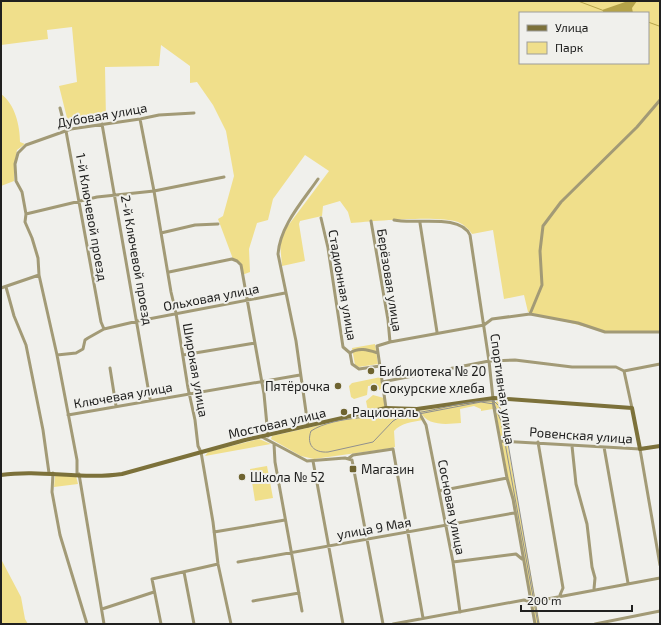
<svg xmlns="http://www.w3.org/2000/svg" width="661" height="625" viewBox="0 0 661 625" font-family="'Exo 2',sans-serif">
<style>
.green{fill:#f0df8b;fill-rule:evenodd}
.water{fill:#b5a349}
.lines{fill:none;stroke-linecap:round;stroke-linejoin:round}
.stream{stroke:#b5a349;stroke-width:1}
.street{stroke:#a29a76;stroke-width:3}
.secondary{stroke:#7c713a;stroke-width:4}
.tram{stroke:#90908e;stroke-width:1}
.poi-dot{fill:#6e6330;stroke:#f0f0ec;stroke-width:1.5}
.labels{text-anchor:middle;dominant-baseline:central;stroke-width:4;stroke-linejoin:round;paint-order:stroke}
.street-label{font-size:13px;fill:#20201f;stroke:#f0f0ec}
.poi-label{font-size:13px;fill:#20201f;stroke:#f0f0ec;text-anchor:start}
</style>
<rect width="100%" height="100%" fill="#f0f0ec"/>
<!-- green -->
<path class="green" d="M1,1H660V332L602,331L528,312L524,295L504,299L493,230L472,234C469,229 463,224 458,222C439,215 374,221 351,223L348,212L340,201L323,206L322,216L300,221L299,224L305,261L282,266L280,243L284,231L329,171L305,155L273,199L268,220L257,223L249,249L250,272L242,275L241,265L233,259L218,219L223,216L234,176L226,131L213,105L197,82L190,83V66L161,45L159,66L105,67L106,119L69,126L59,86L77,82L72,27L47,30L48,39L1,45ZM520,13H648V63H520Z
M1,94C15,104 20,126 20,142L25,144L17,150L14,166V181L1,186Z
M375,344L378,364L359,367L355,365L352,348Z
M381,377V389L379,390L378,385L368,386L367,395L354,399L351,397L349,386L352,383Z
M373,395L384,398V407L368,411L366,401Z
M483,400L492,401L493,409L481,411V409L474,406L460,409L461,423C447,424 427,427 420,411Z
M497,401L500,403L540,624H535L495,408V403Z
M400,410L415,411L423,420C412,422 401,423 394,431L395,447L392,448L314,459L301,456L271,439L272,436C315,427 357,415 400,410Z
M259,439L271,444L205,456L208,452Z
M267,466L273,498L255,501L250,469Z
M55,476H76L78,484L54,487Z
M1,559L21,597L25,619L28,624H1Z"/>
<!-- water -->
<path class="water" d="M628,1H637L632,8L633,13H604L602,10Z"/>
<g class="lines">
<!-- stream -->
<path class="stream" d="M578,1L602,10
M648,22L659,26"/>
<!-- street -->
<path class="street" d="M60,108L66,131L101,322L104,329
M140,119L154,191L171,292L176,313L188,388L195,420L198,446L201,452L213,522L218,564L231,624
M102,124L150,399
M26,214L97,197L154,191L224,177
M321,218L328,248L343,347L350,353
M394,220C414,225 460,213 470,235L489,361L494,408L507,478L513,499L535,624
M371,221L388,320L390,342
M420,223L437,332
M161,233L195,225L218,224
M169,272L232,259L237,261L241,265L264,394L268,436
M6,287L14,316L26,345L43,430L49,473
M1,288L39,275
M530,314L542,285L540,251L543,226L561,202L637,127L660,100
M350,353L352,364L359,369L380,366
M350,353C359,347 368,350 378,353
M57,355L76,353L83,349L85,340L88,338L104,329L138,321L285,293
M183,355L255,343
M110,368L116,406
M624,371L632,408
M382,382L489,361L515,360L572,367H616L624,371L660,364
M386,408L377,346L390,342L484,325L492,319L530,314L578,323L605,332H660
M417,409L426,425L453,562L460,612
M68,415L300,375
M308,426L296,341L278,254C280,226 302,202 318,179
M262,437L307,461L345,458L352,460L383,624
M501,441L640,449L660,565
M538,442L563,588L560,595
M274,444L275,462L302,611
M572,446L576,484L587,524L592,567L595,578L594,589
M604,447L628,583
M349,458L353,455L393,449L423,618
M313,461L343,624
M53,473L52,492L60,535L87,624
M77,474V460L57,355L39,275L38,258L32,238L25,222L26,214L22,192L16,181L15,164L18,153L26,145L71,129L140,119L159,115L194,113
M79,474L104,624
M439,491L507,478
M214,532L285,520
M238,562L514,513
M453,562L516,554L522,559
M184,572L194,624
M253,601L299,593
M102,609L154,592
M161,624L152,579L218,564
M393,624L524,600L531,602L660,578
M595,624L660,611"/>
<!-- secondary -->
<path class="secondary" d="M1,475C41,469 82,480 122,474L245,440L386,408L417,409L494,398L632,408L640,449L660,446"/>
<!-- tram -->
<path class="tram" d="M538,624L501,421L494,404L481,402L398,418L393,421L373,442L328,452C314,453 306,445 311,431C335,415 387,417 416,413C442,409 468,400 494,401L499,406L504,420L539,624"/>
</g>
<!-- markers -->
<g class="poi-dot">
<circle cx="371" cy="371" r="4"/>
<circle cx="338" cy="386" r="4"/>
<circle cx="374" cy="388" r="4"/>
<circle cx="344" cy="412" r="4"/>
<rect x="349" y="465" width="8" height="8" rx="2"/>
<circle cx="242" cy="477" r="4"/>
</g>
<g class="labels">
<!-- street labels -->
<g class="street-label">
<text transform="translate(102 115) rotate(-10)">Дубовая улица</text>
<text transform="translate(92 217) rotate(80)">1-й Ключевой проезд</text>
<text transform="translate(137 260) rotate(80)">2-й Ключевой проезд</text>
<text transform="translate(390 280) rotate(81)">Берёзовая улица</text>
<text transform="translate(343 285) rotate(80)">Стадионная улица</text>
<text transform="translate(211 297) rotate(-11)">Ольховая улица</text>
<text transform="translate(196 370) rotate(80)">Широкая улица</text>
<text transform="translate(503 389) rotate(82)">Спортивная улица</text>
<text transform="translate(123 395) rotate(-10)">Ключевая улица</text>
<text transform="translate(277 423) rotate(-13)">Мостовая улица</text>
<text transform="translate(581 435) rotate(4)">Ровенская улица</text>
<text transform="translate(452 507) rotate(79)">Сосновая улица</text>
<text transform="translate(374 528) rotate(-10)">улица 9 Мая</text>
</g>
<!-- poi labels -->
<g class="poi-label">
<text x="379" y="371">Библиотека № 20</text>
<text x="330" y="386" text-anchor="end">Пятёрочка</text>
<text x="382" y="388">Сокурские хлеба</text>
<text x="352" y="412">Рациональ</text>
<text x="361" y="469">Магазин</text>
<text x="250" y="477">Школа № 52</text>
</g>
</g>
<!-- border -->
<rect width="661" height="625" fill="none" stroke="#20201f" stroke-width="4"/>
<!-- legend -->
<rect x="519" y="12" width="130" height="52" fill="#f0f0ec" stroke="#9d9d9a"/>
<rect x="527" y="25" width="20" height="6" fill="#7c713a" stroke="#9d9d9a"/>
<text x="555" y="32" font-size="12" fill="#20201f">Улица</text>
<rect x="527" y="42" width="20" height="12" fill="#f0df8b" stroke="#9d9d9a"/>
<text x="555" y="52" font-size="12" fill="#20201f">Парк</text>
<!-- scale -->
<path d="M521 605v6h111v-6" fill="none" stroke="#20201f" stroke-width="2"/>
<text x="527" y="605" font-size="12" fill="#20201f" stroke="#f0f0ec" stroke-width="3" paint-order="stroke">200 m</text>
</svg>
